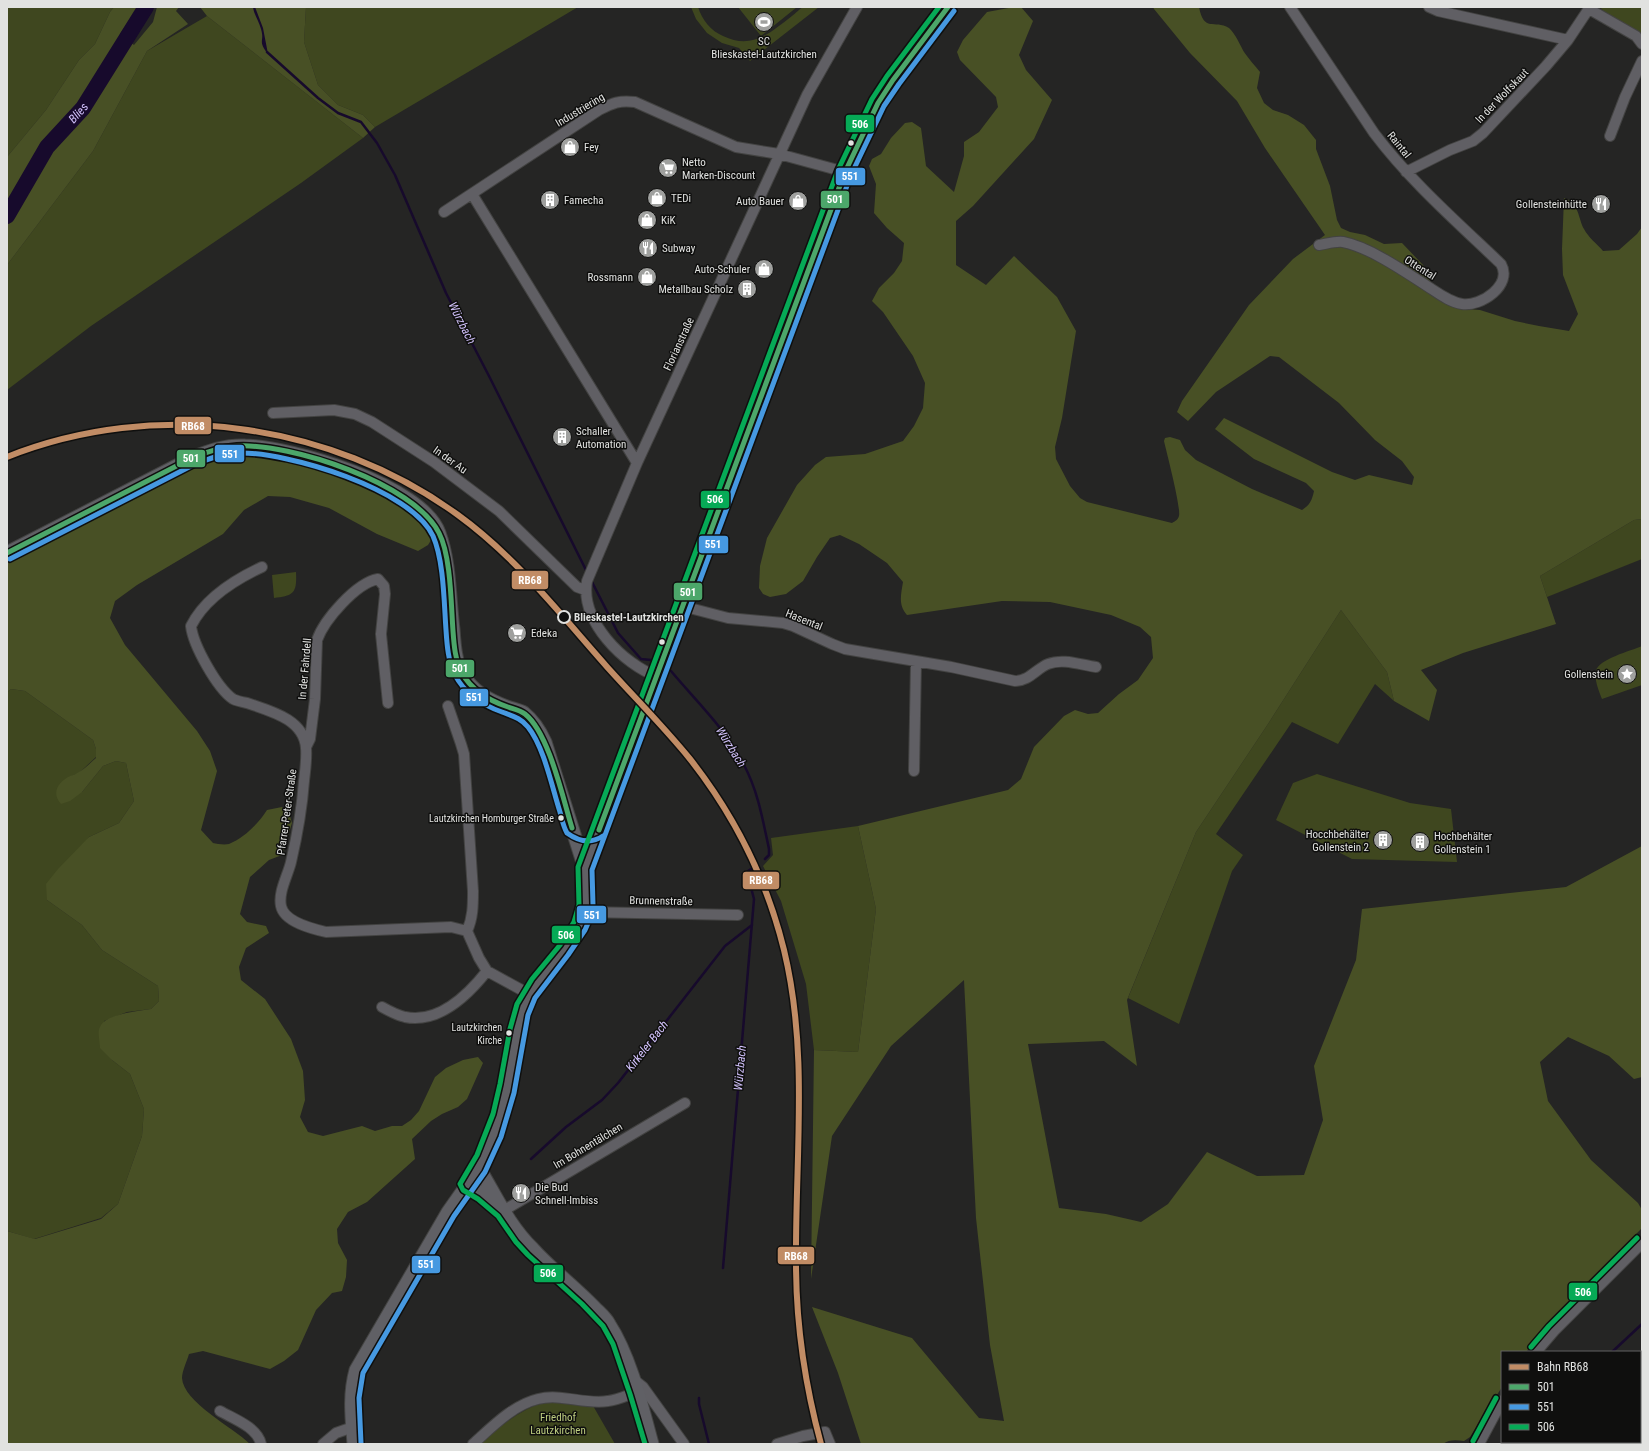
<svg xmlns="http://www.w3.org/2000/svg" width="1649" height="1451" viewBox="0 0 1649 1451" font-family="'Roboto Condensed',sans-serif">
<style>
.green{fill:#3f471f}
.forest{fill:#485025}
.water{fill:#170a2c}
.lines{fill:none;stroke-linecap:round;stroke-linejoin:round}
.stream{stroke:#170a2c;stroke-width:2.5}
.river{stroke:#170a2c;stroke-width:16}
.minor-casing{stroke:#434342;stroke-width:12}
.major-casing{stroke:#434342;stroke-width:15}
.minor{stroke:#605f64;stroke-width:10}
.major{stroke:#606065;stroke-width:13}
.bus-1-casing{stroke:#0f0f0e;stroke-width:8}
.bus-2-casing{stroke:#0f0f0e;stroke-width:8}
.bus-3-casing{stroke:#0f0f0e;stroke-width:8}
.bus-1{stroke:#4ca76a;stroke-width:5}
.bus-2{stroke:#4699e1;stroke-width:5}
.bus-3{stroke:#06aa56;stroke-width:5}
.rail-1-casing{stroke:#0f0f0e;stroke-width:9}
.rail-1{stroke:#c18c65;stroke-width:6}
.bus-dot{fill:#e1e2e0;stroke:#0f0f0e;stroke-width:1.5}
.stop-dot{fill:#0f0f0e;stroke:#e1e2e0;stroke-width:2}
.labels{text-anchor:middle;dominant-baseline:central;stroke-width:3;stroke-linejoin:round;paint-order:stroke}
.bus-label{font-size:10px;fill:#e1e2e0;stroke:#0f0f0e;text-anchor:end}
.poi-label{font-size:11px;fill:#e1e2e0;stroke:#0f0f0e;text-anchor:start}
.street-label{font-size:11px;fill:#e1e2e0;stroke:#0f0f0e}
.stop-label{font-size:11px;font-weight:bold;fill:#e1e2e0;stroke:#0f0f0e;text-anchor:start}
.park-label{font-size:11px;fill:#bdcd80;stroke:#0f0f0e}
.water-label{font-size:12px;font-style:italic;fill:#d2c2fc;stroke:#0f0f0e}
.line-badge{stroke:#0f0f0e;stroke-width:1.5}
.badge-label{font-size:11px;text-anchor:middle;font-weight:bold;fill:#fff}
</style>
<rect width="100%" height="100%" fill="#252524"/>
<!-- green -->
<path class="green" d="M7,7H114L110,12L95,44L79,60L46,110L7,157Z
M306,7H578L375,127L363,115L338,105L318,85L304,42Z
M691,7H698C702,20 711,31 723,36C752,50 770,33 792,16C795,14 800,8 804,7C808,6 815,7 819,7L750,61L739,48L722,43L707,33L696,19Z
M738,7H797L761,36Z
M1600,7H1642V37L1605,13Z
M207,16L363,138L301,183L91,326L7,390V265L93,151L147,51Z
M1642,519V559L1547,597L1540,576L1634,520Z
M296,572C297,593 294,596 274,598L272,575Z
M1341,610L1387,672L1394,701L1375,684L1338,744L1292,722L1216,834L1243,855L1232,871L1179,1024L1128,998L1196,832L1266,727Z
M1642,646V685L1602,699C1599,691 1594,680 1596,671C1598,659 1631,651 1642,646Z
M11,689L25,691L93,740L96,749V757L79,773L69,777L82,792L103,766L116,761L126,763L134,801L119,823L89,837L47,900L82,925L102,950L158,986L159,1001L151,1009L127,1012L104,1021L112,1060L130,1074L144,1109L142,1136L118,1204L101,1218L34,1239L7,1231V692Z
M1317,774L1410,803L1451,809L1457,862L1352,859L1276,820L1293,783Z
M858,826L876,909L858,1052L814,1050L806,984L781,901L763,866L773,855L771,838Z
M546,1401L592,1404L615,1444H479C500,1426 520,1410 546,1401Z"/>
<!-- forest -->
<path class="forest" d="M114,7H138L120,34L134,45L153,22L157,7H179L176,11L188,24L147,51L93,151L7,265V157L46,110L79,60L95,44L110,12Z
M200,7H306L304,42L318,85L338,105L363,115L375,127L363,138L207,16Z
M1014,7H1021L1033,21L1019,55L1026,70L1052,100L1034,139L973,206L956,221V265L986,285L1014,256L1057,297L1076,331L1062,418L1055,447L1056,459L1070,486L1080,498L1087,502L1172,523C1175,521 1178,520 1179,516C1181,507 1167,454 1164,441L1165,438L1170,437L1180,440L1185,450L1196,460L1252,489L1302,510C1310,505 1312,500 1314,491L1306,483L1254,459L1215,429L1224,418L1332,472L1355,480L1369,475L1412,485L1414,477L1402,461L1375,440L1339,403L1279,357L1270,356L1216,392L1188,421L1177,412L1182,401L1249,305L1293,259L1325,235L1265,148L1237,101L1190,53L1154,9L1153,7H1199C1204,33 1214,19 1229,28C1235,33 1240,45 1244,52C1249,59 1255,66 1260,72L1257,88L1264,103L1273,110L1288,115L1304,125L1316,140V149L1330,186L1337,220L1341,228L1350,232L1365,235L1384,244L1402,243L1424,266L1428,278L1441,297L1457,306L1467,309L1480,310L1515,321L1539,326L1569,331L1578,314L1563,275L1562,249L1564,198C1579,202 1578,218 1584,229C1588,237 1597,244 1603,251L1619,250L1637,234L1642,227V519L1634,520L1540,576L1556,624L1463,653L1421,670L1437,690L1429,721L1394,701L1387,672L1341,610L1266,727L1196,832L1127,1000L1137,1066L1104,1041L1028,1044L1059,1208L1106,1214L1141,1222L1168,1204L1207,1152L1257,1176L1304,1175L1323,1120L1314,1066L1356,960L1362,909L1566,887L1642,846V1077L1634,1079L1609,1056L1568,1037L1540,1062L1548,1101L1591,1160L1638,1203L1642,1210V1228L1569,1302L1526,1352H1502V1387L1470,1437L1464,1441C1457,1440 1449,1439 1443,1444H861L838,1373L812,1307L912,1338L979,1418L1004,1421L990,1345L976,1218L964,980L891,1046L832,1136L811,1279L814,1050L858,1052L876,909L858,826L1008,790L1021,779L1034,747L1064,716L1075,710L1088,714L1098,713L1119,694L1138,680L1153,658L1151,637L1140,627L1111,615L1050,602L1002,601L907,615C898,605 901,595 903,582L887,563L859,544L840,535L830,538L817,557L803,581L786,594L770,597L763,594L759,588L760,566L767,538L797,485L815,465L826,457L865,454L903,441L914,426L923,408L925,383L913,356L883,312L872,301L879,288L894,273L902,261L904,243L887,228L874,213L876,184L869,166L872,159L881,154L891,138L905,123L912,122L921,128L926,166L954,192L964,156V142L979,132L998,107L996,97L960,60L957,52L963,40L987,12Z
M244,453L278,458L314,467L379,493L416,515L433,537L428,545L418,551L377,534L329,508L290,497L268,496L244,510L223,534L137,585L115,601L110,618L125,645L197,731L210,751L217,771L201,830L213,843C217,844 224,845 229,844C244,838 259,823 267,810L282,807L289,813L292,823L282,855L269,860L250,877L240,914L247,922L266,926L269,933L246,948L239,967L241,980L265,999L291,1039L303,1071L305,1100L300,1117L308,1132L323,1136L362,1126L375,1131L392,1126H402L411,1120L419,1111L435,1077L446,1068L463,1060L478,1057L483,1063L467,1099L458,1107L442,1114L431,1121L412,1139L415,1159L367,1202L348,1212L337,1229L338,1243L347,1260L346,1277L342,1291L332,1293L316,1310L298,1350L284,1361L270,1369L203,1351L189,1354C187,1361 182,1371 182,1378C183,1402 234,1428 250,1444H7V1231L35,1239L101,1219L118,1204L142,1136L144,1109L130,1074L112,1060L100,1048C100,1042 97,1032 100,1027C105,1014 138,1011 151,1009L159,1001L158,986L102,950L82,925L47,900L46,884L58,869L89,837L119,823L134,801L126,763L116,761L103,766L82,792L70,801L61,804C51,793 58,782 70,776C73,775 76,774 79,772C85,769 91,762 96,758V749L93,740L25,691L11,689L7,692V562L189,467L215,458Z"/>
<!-- water -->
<path class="water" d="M253,7H255L263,28L268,54C257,40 265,42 261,29C259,21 254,15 253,7Z"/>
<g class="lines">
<!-- stream -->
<path class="stream" d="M267,52L318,98L338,113L361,122L377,143L395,175L446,293L490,378L587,572
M591,580L618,633L641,659L651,660
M671,671C696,701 726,729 744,765C758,791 763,821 769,849V855L765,859
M531,1159L566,1127L602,1100L618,1083L725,946L752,925
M723,1268L754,899L748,876V871L751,869
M1612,1352L1642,1324
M699,1398V1404L709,1444
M1516,1444L1518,1442"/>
<!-- river -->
<path class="river" id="s1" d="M7,216L47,147L83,108L146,7"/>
<defs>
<path id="minor" d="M1290,7L1374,133C1411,182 1457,222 1501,264C1513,285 1481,307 1462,304C1449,302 1438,293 1427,286C1404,271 1369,247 1343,242C1335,241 1326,244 1319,245
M1429,7L1438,11L1568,40
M1589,9L1636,36L1642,44
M1610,136L1625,97L1642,61
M1406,172L1450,150L1473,141L1483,133L1546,66L1568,40L1590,7
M472,194L637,463
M444,212L599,110C613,103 619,100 635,102L736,147L779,154L845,172
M273,413L334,410L355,414L372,422L434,462L499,511L577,587L585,590
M262,567C234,580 205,598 191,626C193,645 217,688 233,699C237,701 242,702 247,703C270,711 304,719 306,748C307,759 305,771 304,781C302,809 297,836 291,862C288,875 278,892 281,906C284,922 313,929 326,932L451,927L467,931
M682,606L728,618L783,623L793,626L832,644L845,649L951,667L1015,681C1029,681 1036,669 1048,664C1063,658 1081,665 1096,667
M658,677C623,664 580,621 587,581L637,463L807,95L857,7
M448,706L461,744L464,754L473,891C473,905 473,918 467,931
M306,747L310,739L315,699L317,640C324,620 356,583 378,579L384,586L385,594L381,634L388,703
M914,771L916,662
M585,912L738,915
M467,931L479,958L487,971L529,994
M382,1007C389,1011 397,1015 405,1017C439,1024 468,995 487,971
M503,1211L685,1103
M1536,1352L1554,1331L1642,1243
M633,1379L643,1387L684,1444
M220,1411C234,1419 257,1427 261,1444
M323,1444L336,1433L353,1427
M473,1444C492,1427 513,1405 538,1399C561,1393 585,1405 608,1401C618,1400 628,1395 637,1392
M777,1444L803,1436L825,1432L830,1444
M1479,1444L1502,1401"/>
<path id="major" d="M7,553L192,458C209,451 226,445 245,446C292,447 422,485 439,533C450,563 449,598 453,629C454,643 455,661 462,673C472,691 488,700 507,707C512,709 519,710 524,713C534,721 540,731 545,742L585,869
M479,1168C496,1196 509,1226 533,1249C552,1270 575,1287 595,1308C600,1313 606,1318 609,1324C630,1356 642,1407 652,1444
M467,1185L482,1193L497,1206
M354,1444C352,1419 349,1395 356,1370L448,1212L479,1168L495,1134L507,1092L521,1013L529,994L563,951L579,927L585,912L586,904L585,869L845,172L878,103L893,80L948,7"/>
</defs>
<!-- minor casing -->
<use href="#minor" class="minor-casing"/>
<!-- major casing -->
<use href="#major" class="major-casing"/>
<!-- minor -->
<use href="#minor" class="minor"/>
<!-- major -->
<use href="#major" class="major"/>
<defs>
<path id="bus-1" d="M7,553L192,458C206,452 221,447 237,446C290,443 414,483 439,533C451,556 451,604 453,631C454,645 455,660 462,673C472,691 490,701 508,707C514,709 520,710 525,714C549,733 563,799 572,828
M599,830L845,172L878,103L893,80L948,7"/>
<path id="bus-2" d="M10,559L195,464C209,459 224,453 239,453C288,452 411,489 433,536C444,561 444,603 446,630C447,645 448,661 455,675C465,694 482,705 502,712C512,716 521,718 528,727C544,747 552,787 560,812C562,819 563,826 567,833C578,841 591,844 603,836
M361,1443L359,1398L363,1373L454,1216L485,1172L501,1137L514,1093L528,1015L535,998L568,955L585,930L592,914L593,905L592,870L851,175L884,106L899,84L954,11"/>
<path id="bus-3" d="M1531,1347L1549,1326L1637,1238
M1473,1441L1496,1398
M645,1444L630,1394L613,1344L603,1326L582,1304L528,1255L516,1242L498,1216L478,1199L463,1190L460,1184L477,1155L493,1114L500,1084L510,1029L517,1004L532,979L560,945L574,922L579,905L578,867L838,170L872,99L887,76L939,7"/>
</defs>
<!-- bus-1 casing -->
<use href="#bus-1" class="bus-1-casing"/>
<!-- bus-2 casing -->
<use href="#bus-2" class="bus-2-casing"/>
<!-- bus-3 casing -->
<use href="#bus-3" class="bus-3-casing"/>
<!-- bus-1 -->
<use href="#bus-1" class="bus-1"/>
<!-- bus-2 -->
<use href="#bus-2" class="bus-2"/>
<!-- bus-3 -->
<use href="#bus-3" class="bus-3"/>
<defs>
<path id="rail-1" d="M7,457C155,398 330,422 458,515C516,557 561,615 608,668C635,698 664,727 690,759C734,815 767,881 784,950C809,1053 795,1158 796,1263C796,1324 805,1385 821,1444"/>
</defs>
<!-- rail-1 casing -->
<use href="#rail-1" class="rail-1-casing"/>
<!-- rail-1 -->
<use href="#rail-1" class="rail-1"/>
</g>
<!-- icons -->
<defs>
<symbol id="stadium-disc" viewBox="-11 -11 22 22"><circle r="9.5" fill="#9fa09e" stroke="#0f0f0e"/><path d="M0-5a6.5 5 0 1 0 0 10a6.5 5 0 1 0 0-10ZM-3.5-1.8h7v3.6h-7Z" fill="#fff"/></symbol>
<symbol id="shop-disc" viewBox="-11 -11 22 22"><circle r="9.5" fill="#9fa09e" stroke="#0f0f0e"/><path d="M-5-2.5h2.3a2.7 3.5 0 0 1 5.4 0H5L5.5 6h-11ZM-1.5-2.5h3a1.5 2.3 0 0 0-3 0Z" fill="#fff"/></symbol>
<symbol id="supermarket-disc" viewBox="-11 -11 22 22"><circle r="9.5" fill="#9fa09e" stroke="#0f0f0e"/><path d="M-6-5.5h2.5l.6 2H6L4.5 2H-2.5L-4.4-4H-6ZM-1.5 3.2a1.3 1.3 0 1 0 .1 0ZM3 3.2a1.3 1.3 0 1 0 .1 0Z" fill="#fff"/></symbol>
<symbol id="building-disc" viewBox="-11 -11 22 22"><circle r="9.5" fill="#9fa09e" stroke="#0f0f0e"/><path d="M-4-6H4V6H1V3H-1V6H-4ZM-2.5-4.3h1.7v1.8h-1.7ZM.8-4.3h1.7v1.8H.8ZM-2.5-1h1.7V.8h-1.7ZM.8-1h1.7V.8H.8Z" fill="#fff"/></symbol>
<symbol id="restaurant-disc" viewBox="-11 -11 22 22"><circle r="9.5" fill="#9fa09e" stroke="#0f0f0e"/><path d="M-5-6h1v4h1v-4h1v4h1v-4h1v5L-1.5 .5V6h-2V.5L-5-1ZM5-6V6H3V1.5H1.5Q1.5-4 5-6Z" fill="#fff"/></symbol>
<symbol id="sight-disc" viewBox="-11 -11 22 22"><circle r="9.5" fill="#9fa09e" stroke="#0f0f0e"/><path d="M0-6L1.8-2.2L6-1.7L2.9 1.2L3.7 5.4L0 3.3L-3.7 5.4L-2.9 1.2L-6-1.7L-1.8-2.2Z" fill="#fff"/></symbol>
</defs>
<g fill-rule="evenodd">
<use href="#stadium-disc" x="753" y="11" width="22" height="22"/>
<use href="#shop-disc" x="559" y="136" width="22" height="22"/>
<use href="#supermarket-disc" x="657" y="157" width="22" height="22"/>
<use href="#shop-disc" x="646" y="187" width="22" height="22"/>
<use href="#building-disc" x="539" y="189" width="22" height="22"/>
<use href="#shop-disc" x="787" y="190" width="22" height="22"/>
<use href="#restaurant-disc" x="1590" y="193" width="22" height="22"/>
<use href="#shop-disc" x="636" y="209" width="22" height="22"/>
<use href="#restaurant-disc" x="637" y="237" width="22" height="22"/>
<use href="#shop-disc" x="753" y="258" width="22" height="22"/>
<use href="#shop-disc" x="636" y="266" width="22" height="22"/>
<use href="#building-disc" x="736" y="278" width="22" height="22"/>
<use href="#building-disc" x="551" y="426" width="22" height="22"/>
<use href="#supermarket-disc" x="506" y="622" width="22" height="22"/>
<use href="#sight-disc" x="1616" y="663" width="22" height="22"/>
<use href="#building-disc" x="1372" y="829" width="22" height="22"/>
<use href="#building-disc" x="1409" y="831" width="22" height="22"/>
<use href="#restaurant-disc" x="510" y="1182" width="22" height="22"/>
</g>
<!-- markers -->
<g class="bus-dot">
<circle cx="851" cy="143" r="3.5"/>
<circle cx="662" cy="642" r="3.5"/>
<circle cx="561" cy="818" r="3.5"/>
<circle cx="509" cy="1033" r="3.5"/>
</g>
<circle class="stop-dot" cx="564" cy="617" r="6"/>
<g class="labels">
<!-- bus labels -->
<g class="bus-label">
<text x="554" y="818">Lautzkirchen Homburger Straße</text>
<text x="502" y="1027">Lautzkirchen<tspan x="502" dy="13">Kirche</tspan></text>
</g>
<!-- poi labels -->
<g class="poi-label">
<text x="764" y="41" text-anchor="middle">SC<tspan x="764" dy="13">Blieskastel-Lautzkirchen</tspan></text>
<text x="584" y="147">Fey</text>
<text x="682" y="162">Netto<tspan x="682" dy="13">Marken-Discount</tspan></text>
<text x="671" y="198">TEDi</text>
<text x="564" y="200">Famecha</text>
<text x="784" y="201" text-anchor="end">Auto Bauer</text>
<text x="1587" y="204" text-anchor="end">Gollensteinhütte</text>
<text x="661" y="220">KiK</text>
<text x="662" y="248">Subway</text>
<text x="750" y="269" text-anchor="end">Auto-Schuler</text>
<text x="633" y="277" text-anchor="end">Rossmann</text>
<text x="733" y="289" text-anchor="end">Metallbau Scholz</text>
<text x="576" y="431">Schaller<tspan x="576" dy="13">Automation</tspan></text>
<text x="531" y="633">Edeka</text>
<text x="1613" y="674" text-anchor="end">Gollenstein</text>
<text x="1369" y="834" text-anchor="end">Hocchbehälter<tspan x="1369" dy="13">Gollenstein 2</tspan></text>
<text x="1434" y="836">Hochbehälter<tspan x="1434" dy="13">Gollenstein 1</tspan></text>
<text x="535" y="1187">Die Bud<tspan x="535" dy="13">Schnell-Imbiss</tspan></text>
</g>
<!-- street labels -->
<g class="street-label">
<text transform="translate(1502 96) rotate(-46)">In der Wolfskaut</text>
<text transform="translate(580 110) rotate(-31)">Industriering</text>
<text transform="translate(1399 145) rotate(51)">Raintal</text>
<text transform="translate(1420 268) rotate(32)">Ottental</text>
<text transform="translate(679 344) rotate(-65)">Florianstraße</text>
<text transform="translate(450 460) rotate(35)">In der Au</text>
<text transform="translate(804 620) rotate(22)">Hasental</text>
<text transform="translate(305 669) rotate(-85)">In der Fahrdell</text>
<text transform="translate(287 812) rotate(-82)">Pfarrer-Peter-Straße</text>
<text transform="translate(661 901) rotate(1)">Brunnenstraße</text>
<text transform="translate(588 1146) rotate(-31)">Im Bohnentälchen</text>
</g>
<!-- stop labels -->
<g class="stop-label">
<text x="574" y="617">Blieskastel-Lautzkirchen</text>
</g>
<!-- park labels -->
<g class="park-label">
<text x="558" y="1417">Friedhof<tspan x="558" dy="13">Lautzkirchen</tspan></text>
</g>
<!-- water labels -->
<g class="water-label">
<text stroke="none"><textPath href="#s1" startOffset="126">Blies</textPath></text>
<text transform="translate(462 323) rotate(63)">Würzbach</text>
<text transform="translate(731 747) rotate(58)">Würzbach</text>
<text transform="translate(647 1046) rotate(-52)">Kirkeler Bach</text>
<text transform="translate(740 1068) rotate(-85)">Würzbach</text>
</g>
</g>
<g class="line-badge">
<rect x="845" y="114" width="30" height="19" rx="4" fill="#06aa56"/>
<rect x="835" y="167" width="31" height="19" rx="4" fill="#4699e1"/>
<rect x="820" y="190" width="30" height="19" rx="4" fill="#4ca76a"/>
<rect x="174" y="416" width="38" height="19" rx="4" fill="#c18c65"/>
<rect x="214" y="444" width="31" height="19" rx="4" fill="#4699e1"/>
<rect x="176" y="449" width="30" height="19" rx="4" fill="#4ca76a"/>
<rect x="700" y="490" width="30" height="19" rx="4" fill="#06aa56"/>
<rect x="698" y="535" width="31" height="19" rx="4" fill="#4699e1"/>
<rect x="511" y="570" width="38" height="20" rx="4" fill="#c18c65"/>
<rect x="673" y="582" width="30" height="19" rx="4" fill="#4ca76a"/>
<rect x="445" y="659" width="30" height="19" rx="4" fill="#4ca76a"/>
<rect x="459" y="688" width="30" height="19" rx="4" fill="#4699e1"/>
<rect x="742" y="871" width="38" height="19" rx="4" fill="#c18c65"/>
<rect x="576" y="905" width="31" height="19" rx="4" fill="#4699e1"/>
<rect x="551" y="925" width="30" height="19" rx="4" fill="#06aa56"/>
<rect x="777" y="1246" width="38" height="19" rx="4" fill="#c18c65"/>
<rect x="411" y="1255" width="30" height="19" rx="4" fill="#4699e1"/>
<rect x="533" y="1264" width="31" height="19" rx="4" fill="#06aa56"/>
<rect x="1568" y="1282" width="30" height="19" rx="4" fill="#06aa56"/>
</g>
<g class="badge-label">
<text x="860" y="128">506</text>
<text x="850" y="180">551</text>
<text x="835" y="203">501</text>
<text x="193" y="430">RB68</text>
<text x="230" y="458">551</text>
<text x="191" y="462">501</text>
<text x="715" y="503">506</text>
<text x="713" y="548">551</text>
<text x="530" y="584">RB68</text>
<text x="688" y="596">501</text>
<text x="460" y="672">501</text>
<text x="474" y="701">551</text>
<text x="761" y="884">RB68</text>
<text x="592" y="919">551</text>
<text x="566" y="939">506</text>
<text x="796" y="1260">RB68</text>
<text x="426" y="1268">551</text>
<text x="548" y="1277">506</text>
<text x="1583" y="1296">506</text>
</g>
<!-- border -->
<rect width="1649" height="1451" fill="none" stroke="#e1e2e0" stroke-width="16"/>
<!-- legend -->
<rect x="1501" y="1351" width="140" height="92" fill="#0f0f0e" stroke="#636362"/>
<rect x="1509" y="1364" width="20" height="6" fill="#c18c65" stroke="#636362"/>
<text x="1537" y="1371" font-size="12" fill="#e1e2e0">Bahn RB68</text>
<rect x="1509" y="1384" width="20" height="6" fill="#4ca76a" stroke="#636362"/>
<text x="1537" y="1391" font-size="12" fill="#e1e2e0">501</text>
<rect x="1509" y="1404" width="20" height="6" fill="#4699e1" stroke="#636362"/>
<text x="1537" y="1411" font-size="12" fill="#e1e2e0">551</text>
<rect x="1509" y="1424" width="20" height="6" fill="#06aa56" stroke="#636362"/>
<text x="1537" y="1431" font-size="12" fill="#e1e2e0">506</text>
</svg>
